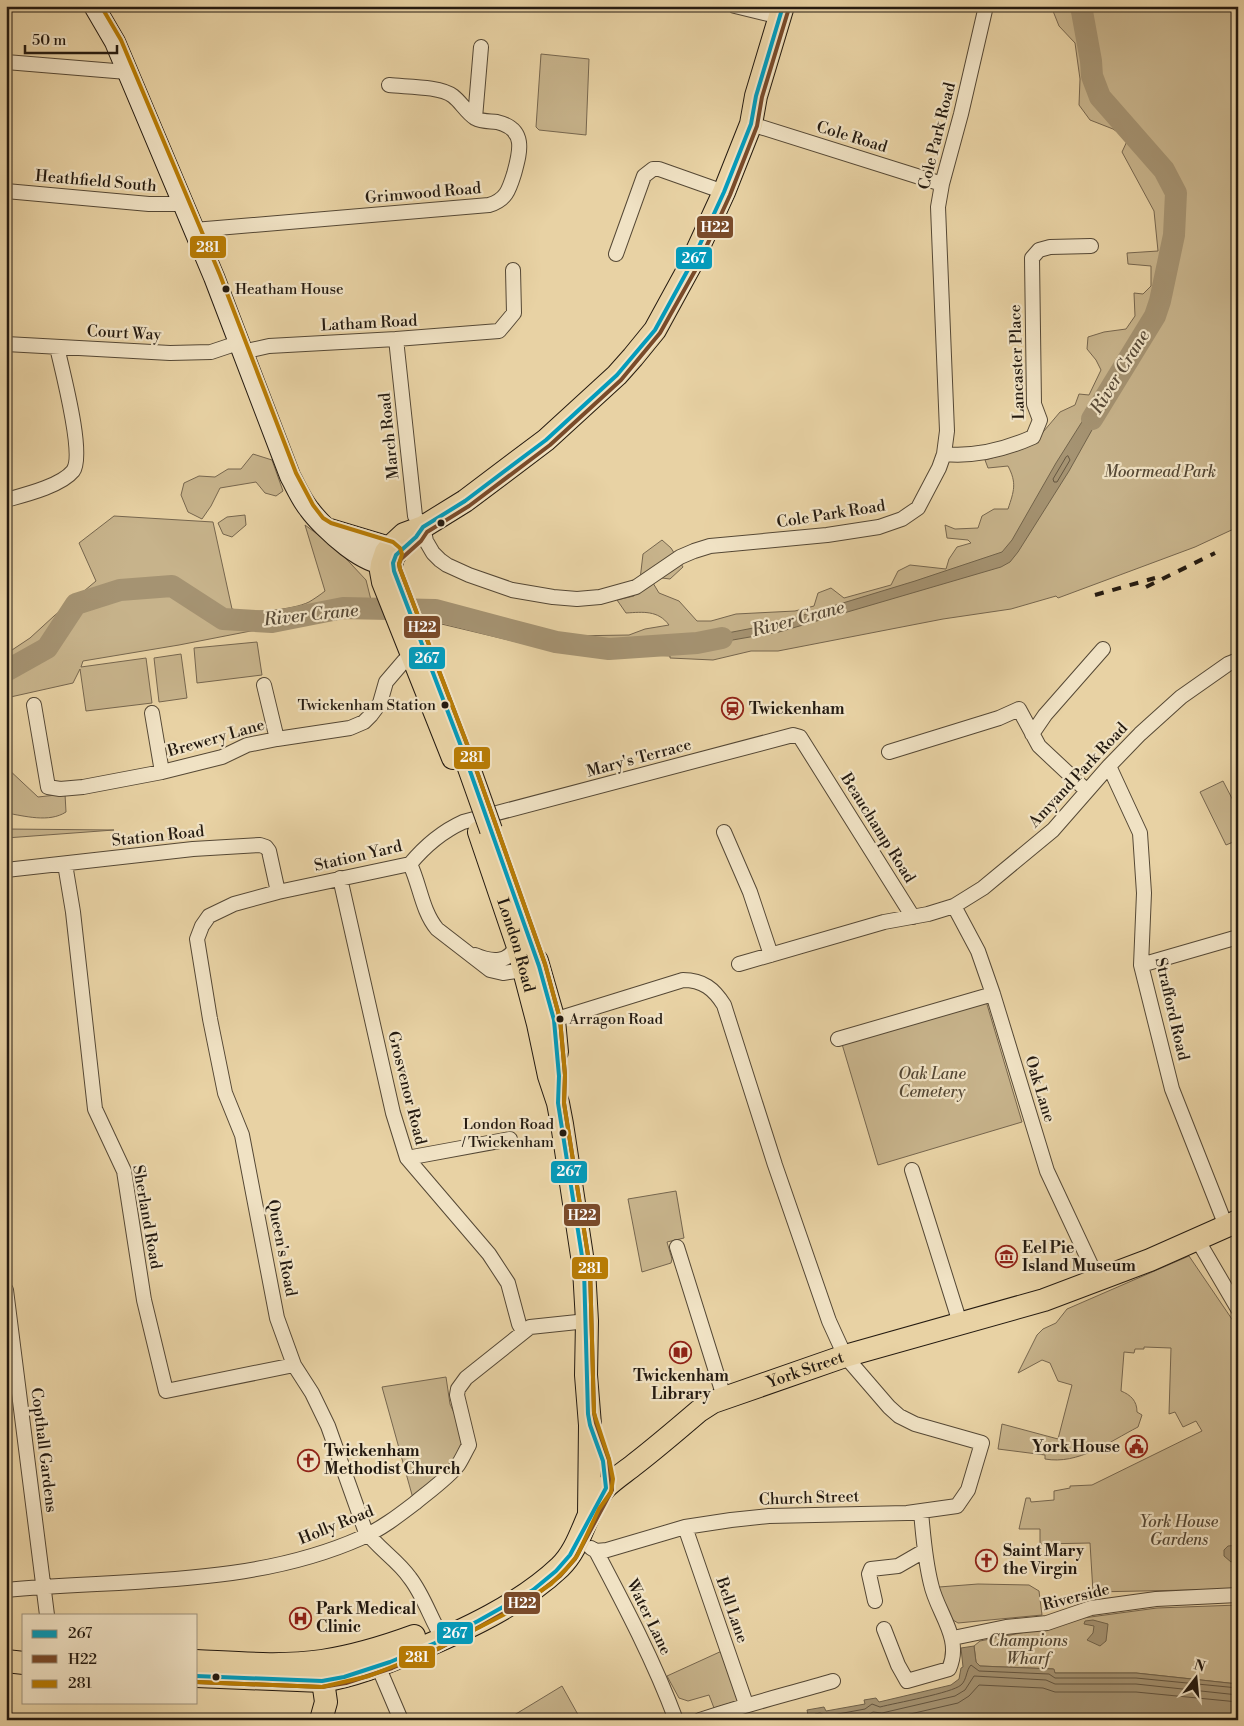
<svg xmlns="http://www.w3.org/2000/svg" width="1244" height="1726" viewBox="0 0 1244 1726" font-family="'Libre Bodoni',serif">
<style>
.green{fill:#c7b38b;stroke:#76664e}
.water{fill:#a59372;stroke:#71634b}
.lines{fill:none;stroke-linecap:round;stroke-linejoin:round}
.shore{stroke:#645641;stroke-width:1}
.river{stroke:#a59372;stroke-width:22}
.street-casing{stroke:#554835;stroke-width:16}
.secondary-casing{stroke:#241a10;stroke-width:22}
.primary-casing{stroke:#241a10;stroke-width:24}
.street{stroke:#f0e2c4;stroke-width:14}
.secondary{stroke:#f0e2c4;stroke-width:20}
.primary{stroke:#e8d2a4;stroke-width:22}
.rail{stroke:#241a10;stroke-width:4;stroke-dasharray:9 9;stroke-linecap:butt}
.primary-bridge-casing{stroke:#241a10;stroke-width:24;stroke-linecap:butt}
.primary-bridge{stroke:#e8d2a4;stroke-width:22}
.bus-1-casing{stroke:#f0e2c4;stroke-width:8}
.bus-2-casing{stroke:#f0e2c4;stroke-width:8}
.bus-3-casing{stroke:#f0e2c4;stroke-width:8}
.bus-1{stroke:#049bbb;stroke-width:4}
.bus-2{stroke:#7a4b2a;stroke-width:4}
.bus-3{stroke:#b87c05;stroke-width:4}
.bus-dot{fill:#241a10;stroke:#f0e2c4;stroke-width:2}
.labels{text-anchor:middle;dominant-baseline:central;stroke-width:4.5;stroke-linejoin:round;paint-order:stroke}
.bus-label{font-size:15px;fill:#241a10;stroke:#f0e2c4;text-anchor:start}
.street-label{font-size:16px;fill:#241a10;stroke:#f0e2c4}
.park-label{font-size:16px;font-style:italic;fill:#554835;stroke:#f0e2c4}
.poi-label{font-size:16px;font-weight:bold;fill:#241a10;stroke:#f0e2c4;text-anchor:start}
.water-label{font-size:18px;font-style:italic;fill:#584a37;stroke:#f0e2c4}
.line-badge{stroke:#f0e2c4;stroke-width:2}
.badge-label{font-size:14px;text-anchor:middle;font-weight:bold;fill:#fff}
</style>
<rect width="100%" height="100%" fill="#e8d2a4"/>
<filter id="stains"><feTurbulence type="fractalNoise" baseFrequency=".004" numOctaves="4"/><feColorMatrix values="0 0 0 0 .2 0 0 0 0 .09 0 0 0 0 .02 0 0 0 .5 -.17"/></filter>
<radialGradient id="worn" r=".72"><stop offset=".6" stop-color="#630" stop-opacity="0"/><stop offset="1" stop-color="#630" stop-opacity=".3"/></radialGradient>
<!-- green -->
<path class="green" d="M1051,6H1238V527L1195,547L1058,598L1056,596L1011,609L943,619L778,651H751L713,660L670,658V656L614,653L580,654L559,652L433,622L427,604L455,606L535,629L569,636L629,635L645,629L669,625C658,610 643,612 626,613L617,600L634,596L639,588L643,554L662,540L671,548L683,567L670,579L662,578L653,583L659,593L679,601L697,621H711L736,614L795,611L814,606L818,593L831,588L844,598L891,585L898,571L910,565L946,569L949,559L957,547L971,543L968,540L947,538L945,525L955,529L978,528L982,516L994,509H1008C1014,491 1017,483 1008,466L988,468L985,460L1005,454L1038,438L1060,412L1075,405L1079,394L1089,395L1101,370L1096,360L1087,349L1088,337L1104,332L1126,329L1135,316L1134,293L1143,294L1151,286V266L1128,264L1127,253L1158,251L1154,211L1122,152L1128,139L1113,129L1090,120L1079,105L1080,79L1075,43L1059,26Z
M541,54L589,59L586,135L539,130L536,127Z
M253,454L272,460L283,491L276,496L265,493L256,482L220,488L211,506L202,519L188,512L181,495L184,483L199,476L215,477L228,469H241Z
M245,515L246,525L232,537L223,534L218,523L227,517Z
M114,516L213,522L232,609C249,614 293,610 309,602C314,599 320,595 325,591L305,525L336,548L366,580L371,600L302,621L179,645L83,661L81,667L146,658L152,703L86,711L80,669L73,683L6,698V654L30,638L54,616L96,581L79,543Z
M257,642L262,675L197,683L194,648Z
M181,654L187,698L159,702L154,658Z
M6,767L38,797L65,794L66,812C49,823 25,816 6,813Z
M1223,781L1238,810V840L1226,845L1200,792Z
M6,829L114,830L6,838Z
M986,1001L1022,1122L878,1165L842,1044Z
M676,1191L684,1238L667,1242L672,1259L671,1263L642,1272L628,1199Z
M1189,1256L1238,1328V1589L1093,1592L1090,1543L1040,1544V1529H1019L1026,1498H1030L1031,1502L1054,1500V1491L1070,1488V1486L1092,1485L1202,1431L1196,1421L1183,1427L1175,1412L1169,1414L1171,1348L1144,1347V1349H1135L1134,1353L1124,1352L1121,1391C1131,1395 1137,1401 1137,1412L1142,1415L1138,1427C1109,1442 1078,1465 1045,1459V1455L998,1449L1002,1424L1058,1439L1072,1385L1058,1381L1050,1363L1042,1360L1018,1373L1037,1335L1043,1329L1056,1323L1067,1309Z
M446,1377L450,1404L464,1435L461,1452L414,1502L382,1387Z
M978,1584L1029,1585L1039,1591L1042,1615L958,1623L948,1617L939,1587Z
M1238,1605V1684L1136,1673H1055L1053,1669L980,1666L976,1662L974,1646L980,1641L1046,1628L1083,1618L1157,1608Z
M724,1650L740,1700L714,1708L709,1695L688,1701L679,1698L667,1676Z
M562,1686L581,1720H506Z"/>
<!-- water -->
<path class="water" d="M1102,390L1111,396L1069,471L1018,552L1010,562L1001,567L779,632L692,647L691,640L774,624L915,581L1002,552L1012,540L1056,463Z
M1238,1545C1238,1553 1240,1559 1231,1562L1224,1556V1550L1228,1546Z
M1093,1620L1108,1624L1106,1641L1100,1646L1087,1640L1093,1633L1094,1626L1084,1624L1085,1621Z
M974,1646L976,1662L980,1666L1054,1669L1055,1673H1136L1238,1684V1720H792L808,1715L807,1710L824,1707L826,1711L865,1704L864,1700L876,1698L879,1702L951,1685L959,1679L961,1668L963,1667L961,1648Z"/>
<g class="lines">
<!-- shore -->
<path class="shore" d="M1068,456L1070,460L1057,482H1054L1053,479L1066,457Z
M810,1720L815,1714L820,1713L827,1716L865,1709L872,1704L880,1707C895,1703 952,1693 961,1685C967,1680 966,1670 971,1665L979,1671L1049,1674L1055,1678H1136L1238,1688
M842,1720L866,1716L873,1712L882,1713L955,1696L965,1690L974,1676L1046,1680L1055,1684H1136L1238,1695
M884,1720L958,1703L969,1696L979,1685L1043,1688L1055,1692H1136L1238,1702"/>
<!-- river -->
<path class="river" d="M1081,6L1091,61L1092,76L1100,97L1164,170L1176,193L1174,235L1160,301L1155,316L1092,419
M6,671L47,648L76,604L120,590L172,586L223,619L272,622L343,608L435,610L556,642L609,649L697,643L722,638"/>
<defs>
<path id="street" d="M735,6L781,17
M6,62L127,72
M475,118L481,47
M751,124L942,184
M6,191L149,204H183
M194,230L489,205C506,200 509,190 514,174C520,152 527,129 497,122C490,121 482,122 475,118C466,112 461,102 453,96C440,86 406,87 389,85
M616,254L644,176L653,169H659L724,192
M396,339L415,516L423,527L426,541L433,553L440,560L447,565L469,575L512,590L553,597L577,599L600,597L636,587L680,557L694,551L710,546L827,535L879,527L902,519L918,508L939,468L944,454L947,431L938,207L942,184L961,114L986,6
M6,344L170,353L211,352L238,343
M242,352L269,346L396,339L499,331L514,313L513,270
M944,454C974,457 1006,449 1033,437L1040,420L1034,404L1032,258L1039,250L1050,247L1091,246
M6,500C24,495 61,486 73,471C85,455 62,370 57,347
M264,685L277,739
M34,705L48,787L60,789L83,787L162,772L222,757L247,745L277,739L350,728L364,722L371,715L380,703L386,682L404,661L414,656
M152,713L162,772
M1032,734L1045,715L1103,649
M889,752L999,718L1019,709L1039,746L1087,791
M1109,766L1140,833L1144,893L1141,965L1172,1089L1226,1226
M724,832L750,892L771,955
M65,864L73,912L95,1109L124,1171L144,1300L166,1391L294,1365
M410,864C420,885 422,911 437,929L490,970L503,973L524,970
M6,870L193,849L260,845L266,847L269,851L278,892
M340,878L393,1113L407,1158L489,1254L508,1283L519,1324L523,1331
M954,906L978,951L993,994L1047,1171L1098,1280
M475,955C491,962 510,964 517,944
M739,964L884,922L928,914L954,906L983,888L1053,830L1109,766L1140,734L1181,697L1228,664L1238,660
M1141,965L1238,937
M554,1020L683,980C703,980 714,989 724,1005L775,1165L829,1321L845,1356L889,1407L899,1416L915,1424L982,1443L968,1490L957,1506L907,1513L769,1516L731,1520L685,1527L607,1550L596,1551
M838,1039L993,994
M407,1158L510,1139
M912,1170L960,1323
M1197,1239L1238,1309
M677,1247L724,1397
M6,1290L47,1615
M685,1527L746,1704
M591,1548L596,1551C625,1606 654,1661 676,1720
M6,1590C124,1579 251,1587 361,1538C381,1529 398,1516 415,1503C427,1493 449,1477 458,1465C462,1459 465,1452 469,1445L457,1395L458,1389L466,1378L530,1327L587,1321
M875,1601L869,1574L871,1569L898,1566L924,1551
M884,1629L898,1665L907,1681L949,1669C963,1638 937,1613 931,1584C925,1560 923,1536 921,1511
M953,1638L1006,1627L1047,1623L1091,1608L1156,1599L1238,1595
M443,1639C431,1620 424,1596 410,1578C398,1560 376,1547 365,1530L328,1426L312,1393L294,1365L277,1318L242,1135L225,1093L210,1019L197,939L202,926L209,916L234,904L278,892L410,864C425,846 441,832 463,822L793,735L800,737L913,917
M378,1666L401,1720
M700,1720C744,1705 789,1694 833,1681"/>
<path id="secondary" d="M94,6L115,42L214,277L290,476C296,487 301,499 309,509C322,527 369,572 393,563
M330,529L390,547L395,552L396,555"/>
<g id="primary">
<path d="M453,758L383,582L381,571L382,564L386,552L390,547L404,534L423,527L465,501L546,440L617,375L633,357L655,330L690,266L724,192L751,124L756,96L783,6"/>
<path id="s1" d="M479,832L517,944L538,1024L549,1076L558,1103L562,1124L584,1269L587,1321L586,1375L590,1425L589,1514"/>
<path d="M537,961L554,1020L557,1052"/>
<path d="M6,1661L24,1663"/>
<path d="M196,1661C238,1663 281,1667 322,1661C354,1656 384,1647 414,1636"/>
<path id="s2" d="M196,1676L322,1681C354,1676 383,1664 412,1652C463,1631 520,1605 560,1567C582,1546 585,1511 605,1488C614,1479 625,1472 635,1464C657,1447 678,1429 699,1411L713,1402L845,1356L1044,1300L1150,1260L1238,1221"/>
<path d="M321,1720L326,1702L321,1667"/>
</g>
</defs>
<!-- street casing -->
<use href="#street" class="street-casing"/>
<!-- secondary casing -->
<use href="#secondary" class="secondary-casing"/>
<!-- primary casing -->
<use href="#primary" class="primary-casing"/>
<!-- street -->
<use href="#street" class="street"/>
<!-- secondary -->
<use href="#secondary" class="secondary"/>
<!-- primary -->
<use href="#primary" class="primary"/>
<!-- rail -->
<path class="rail" d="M1146,587L1215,553
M1095,595L1155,578"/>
<defs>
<path id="primary-bridge" d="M464,754L491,830"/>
</defs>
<!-- primary-bridge casing -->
<use href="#primary-bridge" class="primary-bridge-casing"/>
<!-- primary-bridge -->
<use href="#primary-bridge" class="primary-bridge"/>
<defs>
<path id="bus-1" d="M196,1676L322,1681L344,1677L390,1662L435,1643L478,1621L533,1590L556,1571L570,1555L606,1488L603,1461L590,1425L588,1414L584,1269L558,1103L559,1076L554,1020L539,966L464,754L394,571L393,563L396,555L416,537L423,527L465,501L546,440L617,375L655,330L690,266L724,192L751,124L756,96L783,6"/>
<path id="bus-2" d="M196,1682L322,1687L346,1683L392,1668L438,1649L481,1626L536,1595L560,1576L575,1559L612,1490L609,1460L596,1423L594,1413L590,1268L564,1103L565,1075L560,1019L545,964L470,752L400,569L399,564L401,559L421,541L427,532L469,506L550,445L621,380L660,333L696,269L730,195L757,126L762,97L789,8"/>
<path id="bus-3" d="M101,6L121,40L220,275L296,473L313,505L323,518L331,523L393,542L400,548L402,554L399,564L400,569L470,752L545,964L560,1019L565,1075L564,1103L590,1268L594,1413L609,1459L613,1479L611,1492L599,1509L577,1556L566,1569L551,1584L509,1612L437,1649L369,1676L322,1687L196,1682"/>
</defs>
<!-- bus-1 casing -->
<use href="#bus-1" class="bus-1-casing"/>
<!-- bus-2 casing -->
<use href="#bus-2" class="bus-2-casing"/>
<!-- bus-3 casing -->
<use href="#bus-3" class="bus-3-casing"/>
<!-- bus-1 -->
<use href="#bus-1" class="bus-1"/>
<!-- bus-2 -->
<use href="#bus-2" class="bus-2"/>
<!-- bus-3 -->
<use href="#bus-3" class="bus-3"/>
</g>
<!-- icons -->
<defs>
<symbol id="station-ring" viewBox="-11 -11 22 22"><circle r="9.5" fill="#f0e2c4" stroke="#8f2418" stroke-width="1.5"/><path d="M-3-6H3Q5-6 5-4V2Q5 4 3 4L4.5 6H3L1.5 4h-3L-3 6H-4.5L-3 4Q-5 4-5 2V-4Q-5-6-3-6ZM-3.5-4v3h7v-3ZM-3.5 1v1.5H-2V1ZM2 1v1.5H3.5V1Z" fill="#8f2418"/></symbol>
<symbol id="museum-ring" viewBox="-11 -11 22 22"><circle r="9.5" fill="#f0e2c4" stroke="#8f2418" stroke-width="1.5"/><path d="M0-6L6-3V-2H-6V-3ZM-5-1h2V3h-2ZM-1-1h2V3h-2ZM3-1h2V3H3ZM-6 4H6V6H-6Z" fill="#8f2418"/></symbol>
<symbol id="library-ring" viewBox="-11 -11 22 22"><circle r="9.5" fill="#f0e2c4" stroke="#8f2418" stroke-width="1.5"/><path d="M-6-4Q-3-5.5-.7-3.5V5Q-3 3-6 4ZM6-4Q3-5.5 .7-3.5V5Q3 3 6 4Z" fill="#8f2418"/></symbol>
<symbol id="civic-ring" viewBox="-11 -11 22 22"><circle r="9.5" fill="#f0e2c4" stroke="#8f2418" stroke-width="1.5"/><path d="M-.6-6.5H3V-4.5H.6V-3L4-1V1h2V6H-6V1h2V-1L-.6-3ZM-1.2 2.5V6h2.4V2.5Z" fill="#8f2418"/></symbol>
<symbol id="church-ring" viewBox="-11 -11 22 22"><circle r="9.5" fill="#f0e2c4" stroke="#8f2418" stroke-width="1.5"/><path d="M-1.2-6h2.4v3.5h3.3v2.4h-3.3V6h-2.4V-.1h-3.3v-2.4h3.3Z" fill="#8f2418"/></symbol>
<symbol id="hospital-ring" viewBox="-11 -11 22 22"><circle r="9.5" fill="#f0e2c4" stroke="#8f2418" stroke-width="1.5"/><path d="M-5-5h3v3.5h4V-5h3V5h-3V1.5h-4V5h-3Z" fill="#8f2418"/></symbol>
</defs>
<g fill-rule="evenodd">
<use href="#station-ring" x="720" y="696" width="25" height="25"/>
<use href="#museum-ring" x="994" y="1244" width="25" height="25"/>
<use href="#library-ring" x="668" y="1340" width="25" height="25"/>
<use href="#civic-ring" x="1124" y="1434" width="25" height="25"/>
<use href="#church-ring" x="296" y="1448" width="25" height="25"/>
<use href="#church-ring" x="974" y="1548" width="25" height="25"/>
<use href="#hospital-ring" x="288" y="1606" width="25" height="25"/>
</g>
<!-- markers -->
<g class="bus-dot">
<circle cx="226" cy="289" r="4.5"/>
<circle cx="441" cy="523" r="4.5"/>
<circle cx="445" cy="705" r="4.5"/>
<circle cx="560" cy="1019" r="4.5"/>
<circle cx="563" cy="1133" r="4.5"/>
<circle cx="216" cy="1677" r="4.5"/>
</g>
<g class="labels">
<!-- bus labels -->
<g class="bus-label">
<text x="235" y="289">Heatham House</text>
<text x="436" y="705" text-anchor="end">Twickenham Station</text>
<text x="569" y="1019">Arragon Road</text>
<text x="554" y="1124" text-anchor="end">London Road<tspan x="554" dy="18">/ Twickenham</tspan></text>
</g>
<!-- street labels -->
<g class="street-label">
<text transform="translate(937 136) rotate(-76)">Cole Park Road</text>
<text transform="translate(852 137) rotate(17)">Cole Road</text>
<text transform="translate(96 181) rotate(5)">Heathfield South</text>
<text transform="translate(423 193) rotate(-5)">Grimwood Road</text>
<text transform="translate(369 323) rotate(-3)">Latham Road</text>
<text transform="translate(124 333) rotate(3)">Court Way</text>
<text transform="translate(1017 362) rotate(-92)">Lancaster Place</text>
<text transform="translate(389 436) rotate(-96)">March Road</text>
<text transform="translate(831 514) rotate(-9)">Cole Park Road</text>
<text transform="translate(216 738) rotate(-16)">Brewery Lane</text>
<text transform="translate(639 758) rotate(-15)">Mary's Terrace</text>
<text transform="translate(1078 775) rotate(-47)">Amyand Park Road</text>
<text transform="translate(878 828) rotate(58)">Beauchamp Road</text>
<text transform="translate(158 836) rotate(-6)">Station Road</text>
<text transform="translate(358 856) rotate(-13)">Station Yard</text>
<text stroke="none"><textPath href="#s1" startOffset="119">London Road</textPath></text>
<text transform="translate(1172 1009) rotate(77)">Strafford Road</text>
<text transform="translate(407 1088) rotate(76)">Grosvenor Road</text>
<text transform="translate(1040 1089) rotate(73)">Oak Lane</text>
<text transform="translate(147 1217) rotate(80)">Sherland Road</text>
<text transform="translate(282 1248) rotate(79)">Queen's Road</text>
<text stroke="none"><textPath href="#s2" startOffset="720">York Street</textPath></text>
<text transform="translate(44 1450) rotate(83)">Copthall Gardens</text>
<text transform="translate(809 1498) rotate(-2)">Church Street</text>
<text transform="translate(336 1525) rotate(-22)">Holly Road</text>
<text transform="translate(1076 1597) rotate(-14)">Riverside</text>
<text transform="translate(732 1610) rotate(71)">Bell Lane</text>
<text transform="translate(649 1617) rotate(64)">Water Lane</text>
</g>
<!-- park labels -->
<g class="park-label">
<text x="1160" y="472">Moormead Park</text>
<text x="932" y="1074">Oak Lane<tspan x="932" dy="18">Cemetery</tspan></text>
<text x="1179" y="1522">York House<tspan x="1179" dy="18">Gardens</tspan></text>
<text x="1028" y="1641">Champions<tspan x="1028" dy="18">Wharf</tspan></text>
</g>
<!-- poi labels -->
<g class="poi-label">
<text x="749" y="709">Twickenham</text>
<text x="1022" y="1248">Eel Pie<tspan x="1022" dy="18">Island Museum</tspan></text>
<text x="681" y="1376" text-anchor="middle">Twickenham<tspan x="681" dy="18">Library</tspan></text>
<text x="1120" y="1447" text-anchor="end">York House</text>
<text x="324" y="1451">Twickenham<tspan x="324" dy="18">Methodist Church</tspan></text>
<text x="1003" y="1551">Saint Mary<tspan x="1003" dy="18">the Virgin</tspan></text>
<text x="316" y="1609">Park Medical<tspan x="316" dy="18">Clinic</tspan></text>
</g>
<!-- water labels -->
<g class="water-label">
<text transform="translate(1120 372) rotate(-58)">River Crane</text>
<text transform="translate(311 615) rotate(-6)">River Crane</text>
<text transform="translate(798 619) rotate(-15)">River Crane</text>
</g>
</g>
<g class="line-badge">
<rect x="696" y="215" width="38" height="24" rx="5" fill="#7a4b2a"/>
<rect x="189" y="235" width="38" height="24" rx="5" fill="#b87c05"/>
<rect x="675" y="246" width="38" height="24" rx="5" fill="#049bbb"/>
<rect x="403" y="615" width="38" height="24" rx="5" fill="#7a4b2a"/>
<rect x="408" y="646" width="38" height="24" rx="5" fill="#049bbb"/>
<rect x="453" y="746" width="38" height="24" rx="5" fill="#b87c05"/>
<rect x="550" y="1160" width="38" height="24" rx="5" fill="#049bbb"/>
<rect x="563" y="1203" width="38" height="24" rx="5" fill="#7a4b2a"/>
<rect x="571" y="1256" width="38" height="24" rx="5" fill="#b87c05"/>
<rect x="503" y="1591" width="38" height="24" rx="5" fill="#7a4b2a"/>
<rect x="436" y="1621" width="38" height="24" rx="5" fill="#049bbb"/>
<rect x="398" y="1645" width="38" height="24" rx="5" fill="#b87c05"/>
</g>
<g class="badge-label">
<text x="715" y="232">H22</text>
<text x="208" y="252">281</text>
<text x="694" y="263">267</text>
<text x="422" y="632">H22</text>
<text x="427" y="663">267</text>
<text x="472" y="762">281</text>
<text x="569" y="1176">267</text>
<text x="582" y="1220">H22</text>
<text x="590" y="1273">281</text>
<text x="522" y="1608">H22</text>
<text x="455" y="1638">267</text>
<text x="417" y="1662">281</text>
</g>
<!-- margin -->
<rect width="1244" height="1726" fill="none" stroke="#e8d2a4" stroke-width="25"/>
<rect x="8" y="8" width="1229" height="1711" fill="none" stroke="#241a10" stroke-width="2.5"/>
<rect x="12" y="12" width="1219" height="1701" fill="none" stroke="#241a10"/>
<!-- legend -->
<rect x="22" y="1614" width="175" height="90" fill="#f0e2c4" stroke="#9e927c"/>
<rect x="32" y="1630" width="25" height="8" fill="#049bbb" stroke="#9e927c"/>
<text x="68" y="1638" font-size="15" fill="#241a10">267</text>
<rect x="32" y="1655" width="25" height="8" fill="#7a4b2a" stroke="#9e927c"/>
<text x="68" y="1664" font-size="15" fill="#241a10">H22</text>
<rect x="32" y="1680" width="25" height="8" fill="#b87c05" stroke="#9e927c"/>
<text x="68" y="1688" font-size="15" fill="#241a10">281</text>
<!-- north arrow -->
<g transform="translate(1196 1678) rotate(16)" stroke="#f0e2c4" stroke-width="4" paint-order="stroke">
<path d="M0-4L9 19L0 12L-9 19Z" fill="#241a10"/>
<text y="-8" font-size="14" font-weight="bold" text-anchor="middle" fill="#241a10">N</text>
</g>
<!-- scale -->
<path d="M25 45v8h92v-8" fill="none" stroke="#241a10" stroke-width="2.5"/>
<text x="32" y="45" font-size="15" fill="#241a10" stroke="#f0e2c4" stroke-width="4" paint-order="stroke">50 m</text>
<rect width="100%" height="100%" filter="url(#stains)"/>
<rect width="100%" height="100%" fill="url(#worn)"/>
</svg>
